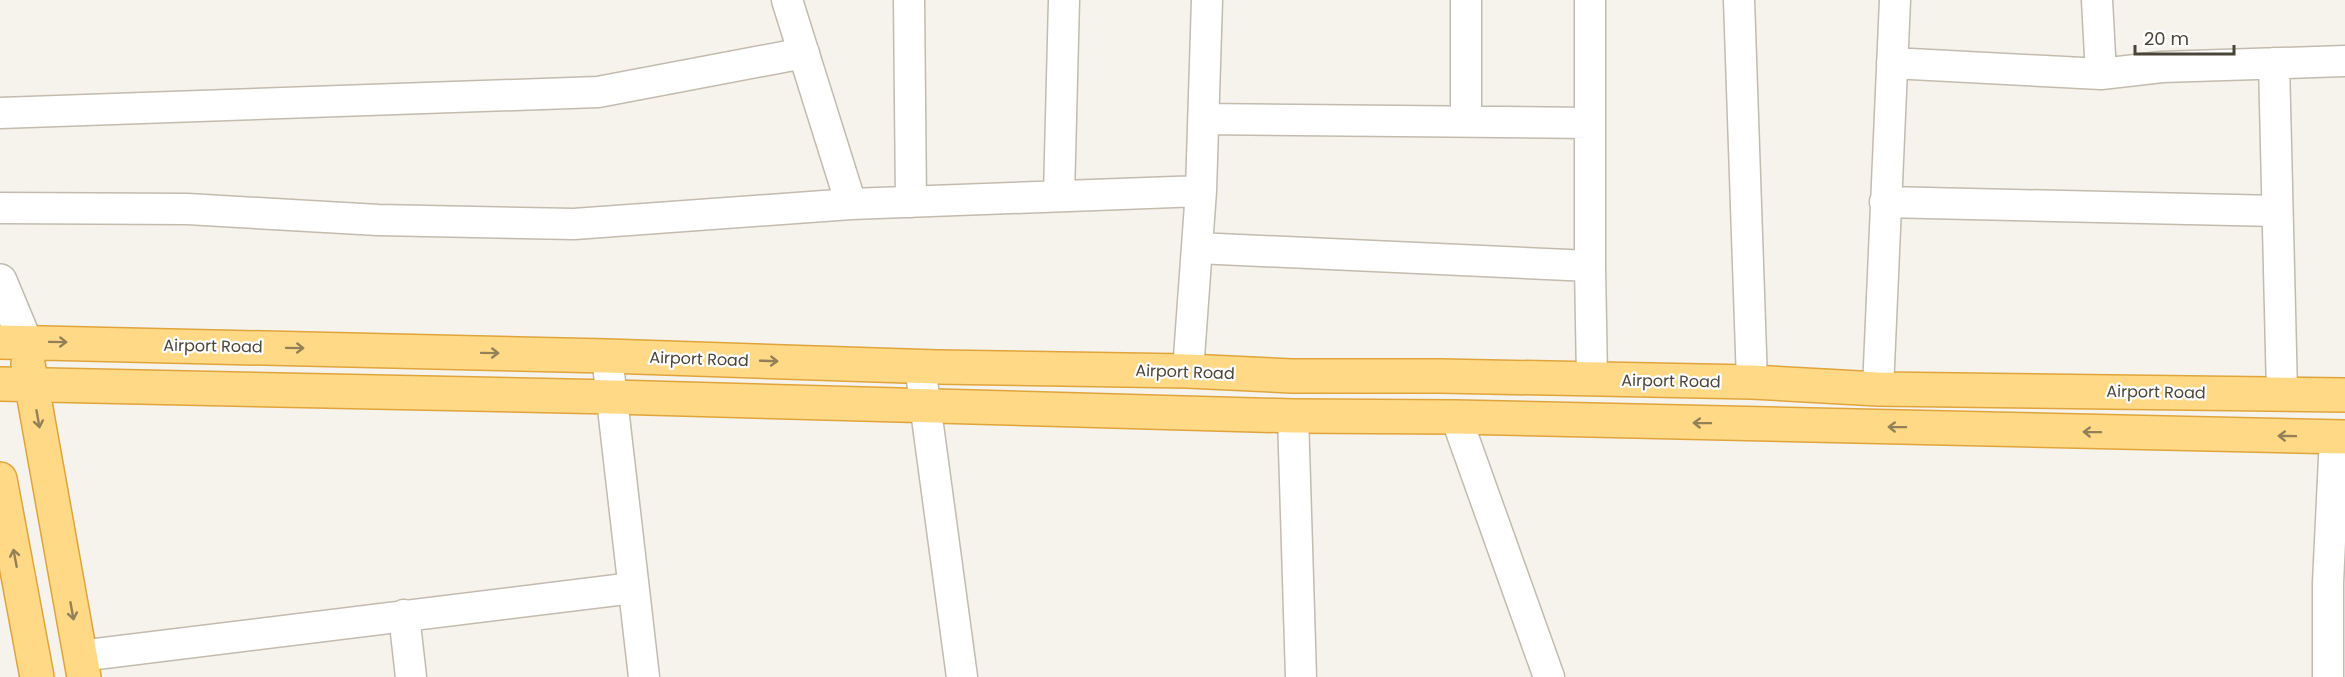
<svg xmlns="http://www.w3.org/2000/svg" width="2345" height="677" viewBox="0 0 2345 677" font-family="Poppins,sans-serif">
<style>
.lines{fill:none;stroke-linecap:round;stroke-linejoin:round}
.minor-casing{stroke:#c2bbae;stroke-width:33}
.tertiary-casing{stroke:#c2bbae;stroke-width:36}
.trunk-casing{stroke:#e0a43c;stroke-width:36}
.minor{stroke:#fff;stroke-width:30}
.tertiary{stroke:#fff;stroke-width:33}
.trunk{stroke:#ffd985;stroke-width:33}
.oneway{stroke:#938057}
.labels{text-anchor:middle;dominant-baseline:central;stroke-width:4.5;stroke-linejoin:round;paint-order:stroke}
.street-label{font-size:16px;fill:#4b4439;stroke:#fff}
</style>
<rect width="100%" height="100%" fill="#f6f3ec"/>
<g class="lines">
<defs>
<path id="minor" d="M909,0L911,202
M1590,0V266L1592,379
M1739,0L1752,382
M2097,0L2101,74
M1892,63L2101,74L2162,67L2345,61
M2274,63L2282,393
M0,113L598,92L804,53
M1204,119L1590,123
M1466,121V0
M1201,191L1207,0
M1059,196L1064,0
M1885,202L2277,211
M851,204L1201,191L1188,371
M0,208L187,209L378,220L574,224L851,204L787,0
M1197,248L1590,266
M607,356L644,677
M920,366L962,677
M1878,389L1895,0
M1293,416L1301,677
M1456,417L1549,677
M404,615L411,677
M80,656L633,588
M2328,677V583L2335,437"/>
<path id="tertiary" d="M0,281L25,341"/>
<path id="trunk" d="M0,342L607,356L937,367L1188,371L1292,376H1441L1752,382L1878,389L2345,395
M28,364L84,677
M0,384L613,397L1293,416L1456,417L2345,437
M0,479L37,677"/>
</defs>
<!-- minor casing -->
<use href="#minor" class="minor-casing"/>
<!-- tertiary casing -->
<use href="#tertiary" class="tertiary-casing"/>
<!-- trunk casing -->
<use href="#trunk" class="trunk-casing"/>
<!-- minor -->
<use href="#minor" class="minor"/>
<!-- tertiary -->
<use href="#tertiary" class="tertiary"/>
<!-- trunk -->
<use href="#trunk" class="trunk"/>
</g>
<!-- one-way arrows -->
<defs><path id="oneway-shaft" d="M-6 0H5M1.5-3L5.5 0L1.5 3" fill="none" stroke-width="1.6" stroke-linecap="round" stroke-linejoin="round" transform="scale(1.5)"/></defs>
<g class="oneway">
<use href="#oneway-shaft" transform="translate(58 342) rotate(1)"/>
<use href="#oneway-shaft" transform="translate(295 348) rotate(1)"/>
<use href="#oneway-shaft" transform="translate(490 353) rotate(1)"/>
<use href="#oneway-shaft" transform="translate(769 361) rotate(2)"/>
<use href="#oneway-shaft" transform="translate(38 419) rotate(80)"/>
<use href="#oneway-shaft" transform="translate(1702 423) rotate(-179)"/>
<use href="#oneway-shaft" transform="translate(1897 427) rotate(-179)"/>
<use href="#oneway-shaft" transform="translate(2092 432) rotate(-179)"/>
<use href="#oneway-shaft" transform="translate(2287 436) rotate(-179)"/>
<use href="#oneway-shaft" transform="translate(15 558) rotate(-101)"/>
<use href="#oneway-shaft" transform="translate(72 611) rotate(80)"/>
</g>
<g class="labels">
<!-- street labels -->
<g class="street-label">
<text transform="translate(213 346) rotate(1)">Airport Road</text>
<text transform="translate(699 359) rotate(2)">Airport Road</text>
<text transform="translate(1185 372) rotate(2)">Airport Road</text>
<text transform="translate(1671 381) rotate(1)">Airport Road</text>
<text transform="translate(2156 392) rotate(1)">Airport Road</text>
</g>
</g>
<!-- scale -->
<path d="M2135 45v9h99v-9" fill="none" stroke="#4b4439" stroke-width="3"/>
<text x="2144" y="45" font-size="18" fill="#4b4439" stroke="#ffffff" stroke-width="4.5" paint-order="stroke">20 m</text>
</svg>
